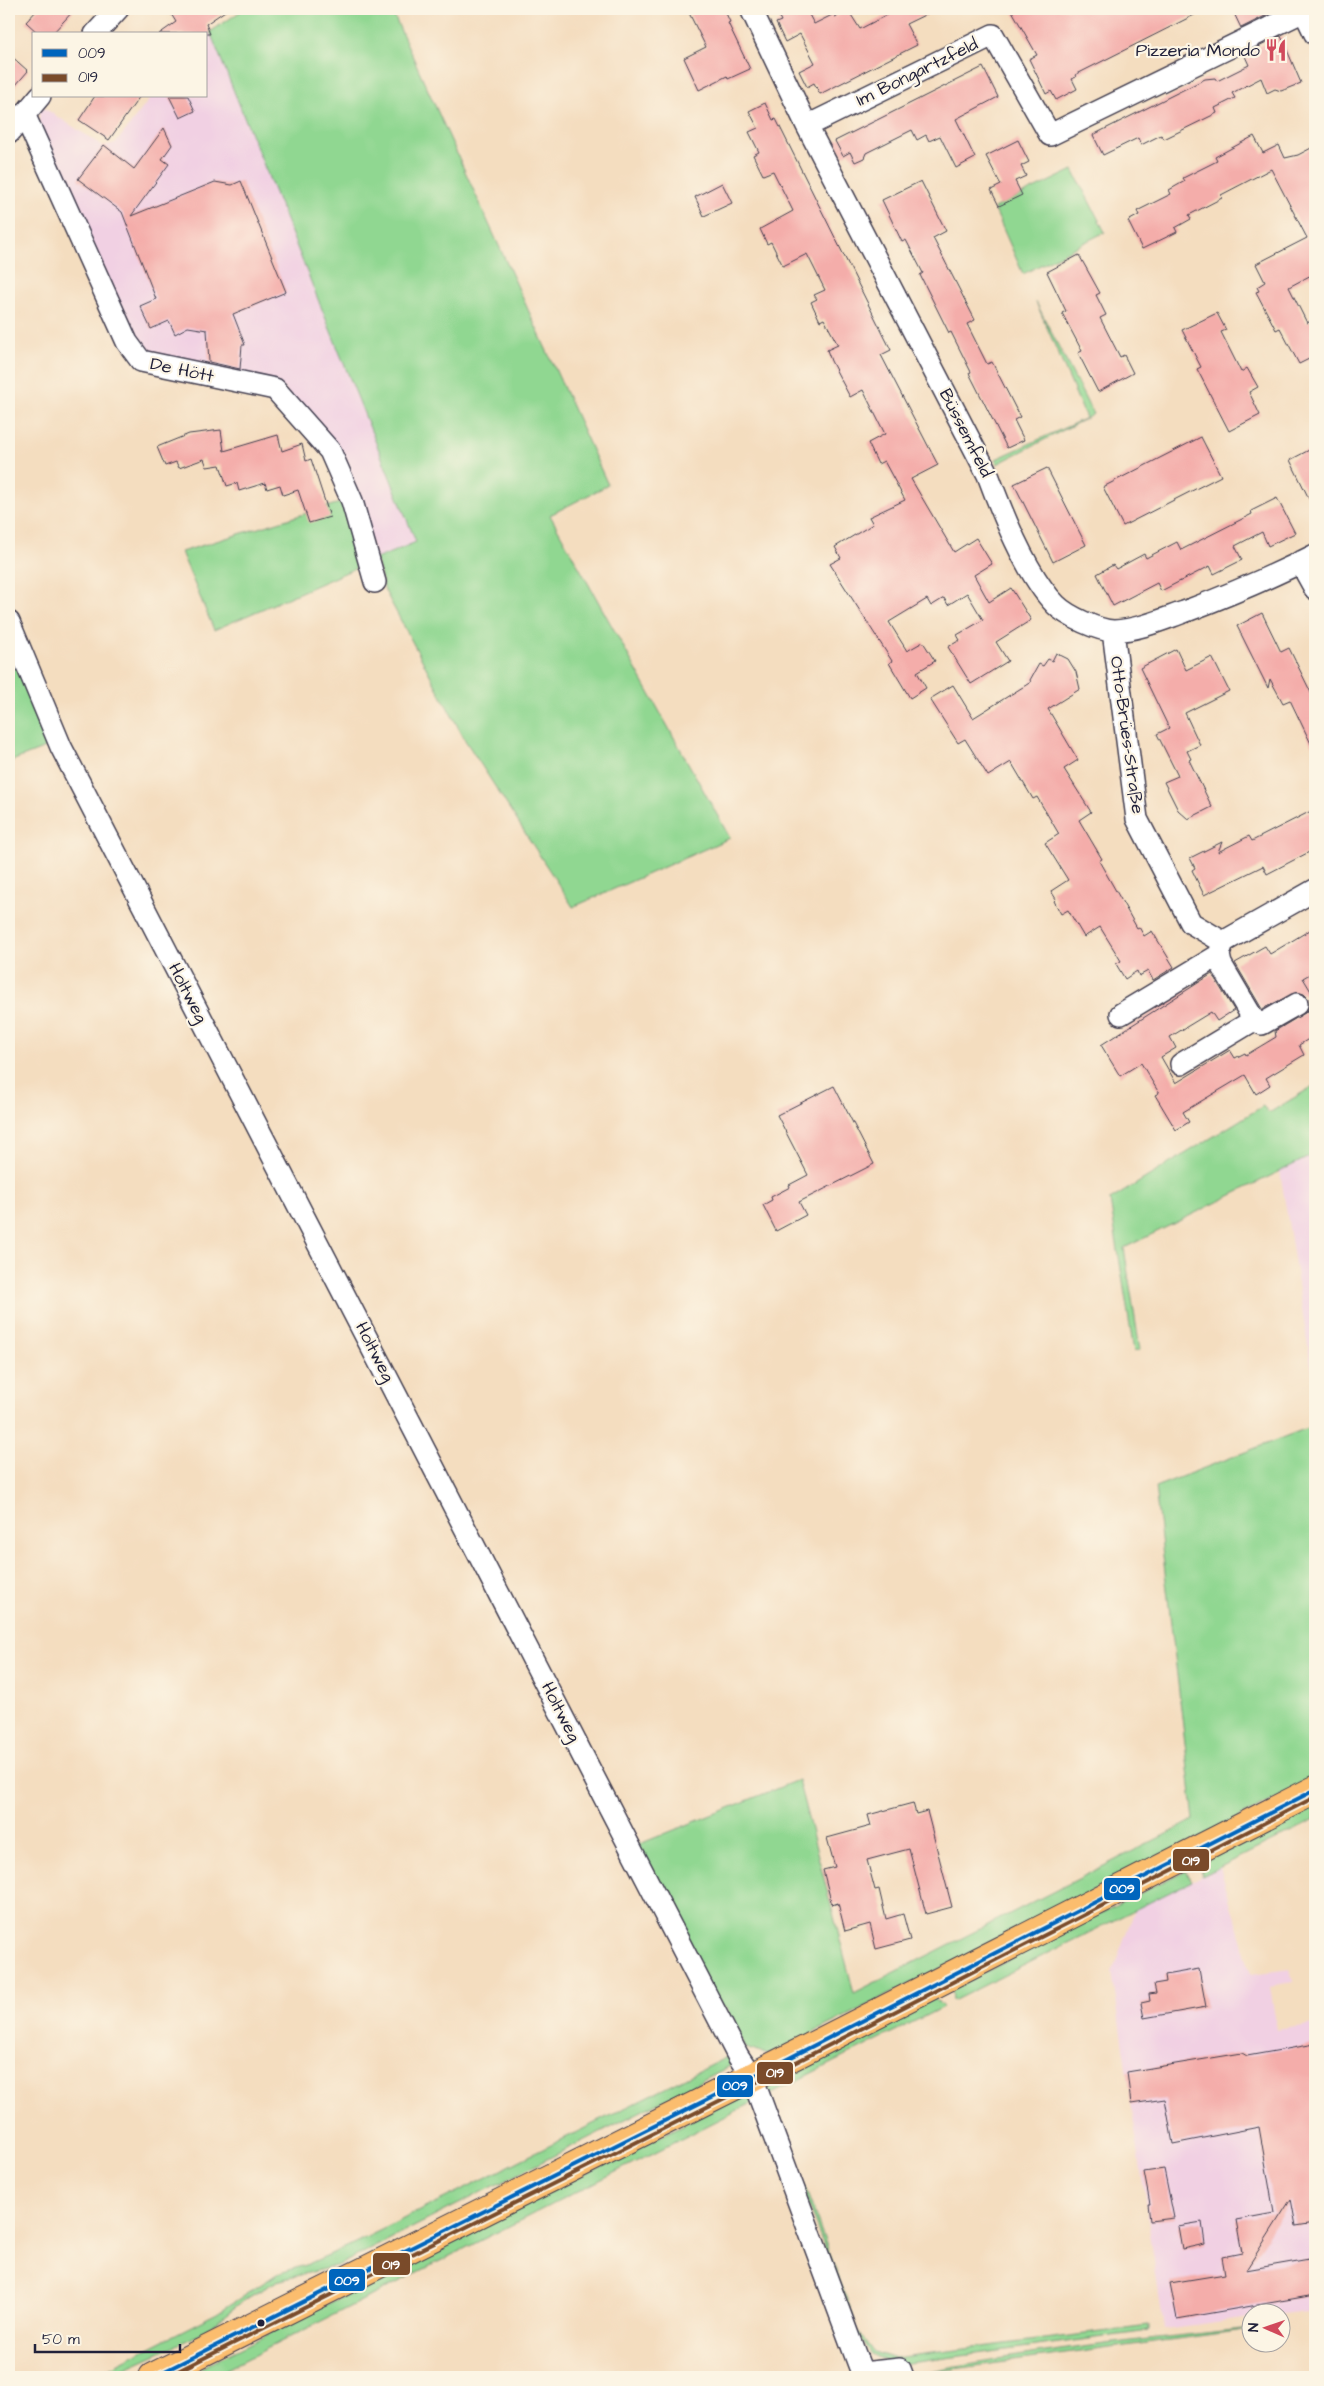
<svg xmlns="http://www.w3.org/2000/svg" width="1324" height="2386" viewBox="0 0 1324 2386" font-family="'Architects Daughter',sans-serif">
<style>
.built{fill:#f1d0e3}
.green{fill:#90d791;stroke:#597c66}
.building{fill:#f4adaa}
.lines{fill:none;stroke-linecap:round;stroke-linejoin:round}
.minor-casing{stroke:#423e4f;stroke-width:24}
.major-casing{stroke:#423e4f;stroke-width:30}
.minor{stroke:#fff;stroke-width:21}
.major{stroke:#fbbd6e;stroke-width:28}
.bus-1-casing{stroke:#fcf5e5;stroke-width:8}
.bus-2-casing{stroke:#fcf5e5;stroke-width:8}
.bus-1{stroke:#0065bd;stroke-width:4}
.bus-2{stroke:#7a4b2a;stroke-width:4}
.bus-dot{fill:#22223b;stroke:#fcf5e5;stroke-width:2}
.labels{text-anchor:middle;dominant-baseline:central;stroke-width:4.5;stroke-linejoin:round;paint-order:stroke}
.poi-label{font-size:18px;fill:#22223b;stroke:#fcf5e5;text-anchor:end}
.street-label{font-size:18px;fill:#22223b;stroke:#fcf5e5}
.line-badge{stroke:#fcf5e5;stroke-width:2}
.badge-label{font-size:14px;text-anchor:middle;font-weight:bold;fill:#fff}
</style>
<rect width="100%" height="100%" fill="#fcf5e5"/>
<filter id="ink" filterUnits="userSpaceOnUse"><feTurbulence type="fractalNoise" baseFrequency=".02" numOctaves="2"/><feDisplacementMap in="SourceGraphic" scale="10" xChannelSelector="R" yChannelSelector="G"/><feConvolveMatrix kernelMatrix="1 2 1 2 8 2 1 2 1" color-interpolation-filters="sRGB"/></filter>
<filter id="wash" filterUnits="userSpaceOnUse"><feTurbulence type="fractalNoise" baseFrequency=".0096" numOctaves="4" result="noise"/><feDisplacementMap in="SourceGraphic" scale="20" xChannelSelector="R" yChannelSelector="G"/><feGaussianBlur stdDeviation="1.12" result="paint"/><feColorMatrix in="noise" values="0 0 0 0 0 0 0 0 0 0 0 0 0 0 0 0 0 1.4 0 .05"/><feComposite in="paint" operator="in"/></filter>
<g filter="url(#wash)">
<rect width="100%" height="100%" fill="#f4ddbf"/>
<!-- built -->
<path class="built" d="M210,32L416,542L376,559L357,498L284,388L154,358L138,346L38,126L41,106L103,146L116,143L152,96H206V34Z
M1315,1154V1390L1280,1171Z
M1220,1867L1251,1974L1290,1969L1293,1983L1270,1987L1277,2030L1315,2024V2310L1282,2314H1252L1251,2317L1164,2329L1112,1972L1135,1909Z"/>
<!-- green -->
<path class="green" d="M244,9H391L608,485L550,515L730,838L573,907L465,740L385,591L376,559L416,542L210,32Z
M1073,170L1105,232L1023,274L994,208Z
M1036,302L1093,414L1087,418L997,464L996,459L1086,418Z
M346,501L365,564L214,630L181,552Z
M13,656L53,745L9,762V658Z
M1315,1085V1154L1124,1248L1140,1350L1134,1352L1110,1200L1263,1106L1269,1113Z
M1315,1425V1779L769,2055L745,2048L726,2008L715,2004L637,1845L798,1780L854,1993L1194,1820L1155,1487Z
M1315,1804V1820L1202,1876L1201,1862Z
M1186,1870L1192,1881L953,2001L952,1989Z
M934,1998L943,2007L770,2094L859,2332L874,2352L893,2358L1149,2326V2331L894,2365L871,2354L860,2338C840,2288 821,2238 801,2187C793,2165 764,2102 769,2081Z
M729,2056L730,2066L339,2265L277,2281L244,2300L210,2327L192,2338L106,2377H91L217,2313L277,2274L308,2264L351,2245Z
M744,2094L756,2101L211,2377H183Z
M1251,2328V2329L909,2375C1022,2352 1137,2340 1251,2328Z"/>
<g id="blocks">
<!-- building -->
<path class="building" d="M38,9H75L52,34H39L26,22Z
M168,9H228L206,24L210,34H159L176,22Z
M687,9H724L730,22L728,23L750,69L728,79L727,76L699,90L684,58L706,47Z
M775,9H806L814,24L834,14L835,17L848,10L860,29L898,9H937L906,24L917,45L820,94L814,83L807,87L799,71L815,63L800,34L785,42L776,23L781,21Z
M1011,9H1206L1075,75L1076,77L1072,79L1077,89L1056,100L1051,91L1046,94L1029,59L1037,55Z
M1232,9H1268L1271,13L1241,28Z
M1281,36L1301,83L1281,91L1275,89L1267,93L1261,78L1232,93L1235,98L1215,108L1217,113L1164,139L1161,135L1141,145L1138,138L1103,155L1093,135L1205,79L1215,78L1217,81L1249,65L1244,54Z
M9,54L28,71L9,93Z
M983,67L998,97L956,119L975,158L956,168L940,136L929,141L926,135L917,140L912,130L866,153L864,158L855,162L850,152L843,156L835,141Z
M95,96H140L109,140L79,120Z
M169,96H188L195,111L180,118Z
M765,103L773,120L776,119L891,350L881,355L938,465L911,479L954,552L976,538L992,564L974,575L989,602L1011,588L1031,620L996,642L1008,661L971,684L948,647L960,640L957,635L983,620L967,593L948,605L944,598L931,606L927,599L889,622L907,651L923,642L935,661L917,672L926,688L910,698L889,663L892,661L830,564L841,558L835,547L873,524L869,517L905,500L884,461L878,464L868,443L885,434L863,390L850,397L831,361L827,350L838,345L824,319L820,321L811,302L817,299L814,295L825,290L807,254L783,266L771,242L767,244L760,229L793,211L773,171L763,175L753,155L759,152L749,132L758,128L749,111Z
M164,128L172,145L162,159L169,164L131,216L215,182L232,185L241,181L286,292L233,314L245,345H242L240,369L209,362L207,330L188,327L175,334L169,321L151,329L140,306L156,299L122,212L78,179L104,145L134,169Z
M1254,136L1263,153L1279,145L1285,158L1298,155L1315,146V273L1289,287L1307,323L1315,319V356L1299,364L1280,328L1276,330L1256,292L1259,291L1257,287L1265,282L1256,264L1307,238L1271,169L1221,195L1222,198L1189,215L1191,219L1175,228L1177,232L1142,249L1128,221L1139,215L1137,211L1171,194L1169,190L1185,181L1183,178L1217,161L1215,157Z
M1018,140L1029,162L1021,166L1026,176L1015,181L1022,195L999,206L991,190L1001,185L986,156Z
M921,181L946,231L933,238L975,320L967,324L987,364L992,362L1020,417L1014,420L1024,440L1007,448L969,373L971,372L951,332L949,333L920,275L923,273L906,240L902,242L882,200Z
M722,183L732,203L704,216L695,197Z
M1079,255L1100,293L1096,295L1106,315L1100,318L1120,357L1124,355L1133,373L1098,392L1078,353L1082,351L1062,313L1066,311L1047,272Z
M1217,313L1226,330L1221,332L1241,372L1247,368L1258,387L1249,392L1260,415L1229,431L1197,369L1201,367L1182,330Z
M221,430L224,451L278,435L282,451L302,444L306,461L311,459L330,517L309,523L298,490L283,495L280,485L267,489L265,483L239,491L237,483L227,486L220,465L207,467L204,459L179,468L176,462L165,466L157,447L189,434Z
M1201,437L1221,476L1123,526L1103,487Z
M1315,447V511L1290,460Z
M1047,468L1086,545L1053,562L1014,484Z
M1277,498L1295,533L1268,546L1262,532L1235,546L1242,560L1214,574L1210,566L1161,591L1157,583L1113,606L1097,574L1113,565L1116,569L1144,554L1146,558L1177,542L1181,550L1252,514L1251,511Z
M1262,613L1281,652L1289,648L1315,701V752L1290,700L1283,703L1270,679L1268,688L1237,626Z
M1176,649L1186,670L1212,657L1229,691L1185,713L1200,745L1187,751L1191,759L1189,760L1212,807L1188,819L1178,810L1164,782L1178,776L1157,734L1169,728L1140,668Z
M1056,653L1068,659L1076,672L1080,689L1048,709L1078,760L1064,769L1091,812L1079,820L1102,859L1099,861L1137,928L1139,927L1144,936L1152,931L1174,967L1153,980L1148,971L1139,976L1137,971L1125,979L1116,964L1121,961L1100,927L1084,937L1068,910L1061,914L1054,901L1056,899L1051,891L1068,880L1045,843L1059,834L1037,797L1033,799L1011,762L988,776L965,739L958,743L930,699L953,685L973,718L1031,682L1030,680L1039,664L1043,666L1048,659L1052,661Z
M1315,809V849L1267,874L1263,866L1204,895L1192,870L1195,868L1190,858L1222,842L1218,852L1249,836L1252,841Z
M1315,927V971L1303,978L1315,998V1035L1299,1045L1304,1055L1266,1078L1270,1085L1256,1094L1245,1075L1183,1112L1189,1122L1176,1130L1155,1095L1159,1093L1141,1063L1120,1076L1101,1045L1212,974L1234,1010L1217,1021L1211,1012L1170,1037L1176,1048L1161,1057L1176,1083L1230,1050L1235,1058L1245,1053L1246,1055L1276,1037L1275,1031L1308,1011V998L1304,994L1297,992L1262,1009L1235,963L1265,946L1270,954Z
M834,1086L874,1164L799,1202L806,1215L776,1231L763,1205L772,1200L771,1197L790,1187L789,1185L808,1175L777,1115Z
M913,1803L916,1814L927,1811L952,1907L926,1914L909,1849L867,1860L875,1890L879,1889L886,1919L903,1914L910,1940L876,1949L870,1924L845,1931L838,1903L832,1905L823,1870L835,1867L827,1838L871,1826L868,1815Z
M1199,1969L1206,2007L1144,2018L1141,2003L1150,2001L1149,1994L1156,1993L1154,1984L1166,1982L1165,1975Z
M1315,2044V2223L1296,2226L1291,2199L1246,2270L1315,2258V2295L1177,2319L1170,2283L1225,2274L1222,2257L1242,2253L1236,2220L1274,2213L1259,2127L1173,2144L1165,2099L1131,2104L1127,2072L1242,2053L1247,2056Z
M1164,2169L1174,2218L1150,2221L1148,2204H1150L1144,2172Z
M1202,2222L1205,2244L1182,2249L1178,2226Z"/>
</g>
</g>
<g filter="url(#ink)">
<use href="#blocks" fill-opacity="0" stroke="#423e4f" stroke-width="1"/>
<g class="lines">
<defs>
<path id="minor" d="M751,9L807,126L988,475C1002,513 1028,577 1056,605C1067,616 1099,631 1114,631C1138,630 1161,620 1184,612C1229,595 1272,577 1315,555
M1303,9L1315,34
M95,34L118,9
M24,114L127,342L141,361L275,389L330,451L352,501L375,582
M807,126L993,35L1050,135L1304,11
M9,133L40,96
M1300,562L1315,589
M9,622L61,747L738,2056L752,2077L862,2373L900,2369L903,2377
M1113,631L1137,819L1191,923L1223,942L1315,890
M1121,1014L1219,955
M1254,1020L1262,1024L1297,1004
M1181,1064L1254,1020L1221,964L1219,955L1223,942"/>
<path id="major" d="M153,2377L752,2077L1315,1790"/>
</defs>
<!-- minor casing -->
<use href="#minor" class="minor-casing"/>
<!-- major casing -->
<use href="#major" class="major-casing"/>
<!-- minor -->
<use href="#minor" class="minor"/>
<!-- major -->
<use href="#major" class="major"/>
<defs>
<path id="bus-1" d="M153,2377L752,2077L1315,1790"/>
<path id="bus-2" d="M166,2377L755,2083L1315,1797"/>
</defs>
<!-- bus-1 casing -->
<use href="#bus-1" class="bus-1-casing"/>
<!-- bus-2 casing -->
<use href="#bus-2" class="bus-2-casing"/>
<!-- bus-1 -->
<use href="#bus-1" class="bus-1"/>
<!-- bus-2 -->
<use href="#bus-2" class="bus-2"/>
</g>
</g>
<!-- icons -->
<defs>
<symbol id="restaurant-bare" viewBox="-9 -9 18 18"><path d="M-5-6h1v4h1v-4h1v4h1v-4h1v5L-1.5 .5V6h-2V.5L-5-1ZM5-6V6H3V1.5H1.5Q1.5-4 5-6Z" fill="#d1495b" stroke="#fcf5e5" stroke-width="2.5" paint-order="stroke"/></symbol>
</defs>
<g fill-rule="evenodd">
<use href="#restaurant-bare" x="1260" y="34" width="32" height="32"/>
</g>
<!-- markers -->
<circle class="bus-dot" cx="261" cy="2323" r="4.5"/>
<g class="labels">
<!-- poi labels -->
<g class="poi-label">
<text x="1260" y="50">Pizzeria Mondo</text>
</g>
<!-- street labels -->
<g class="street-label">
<text transform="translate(917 72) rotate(-26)">Im Bongartzfeld</text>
<text transform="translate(182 370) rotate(12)">De Hött</text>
<text transform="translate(966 433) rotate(63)">Büssemfeld</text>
<text transform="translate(1127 735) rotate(82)">Otto-Brües-Straße</text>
<text transform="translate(188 993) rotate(63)">Holtweg</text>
<text transform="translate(375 1352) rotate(63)">Holtweg</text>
<text transform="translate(561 1712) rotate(63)">Holtweg</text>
</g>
</g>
<g class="line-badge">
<rect x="1172" y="1848" width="38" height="24" rx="5" fill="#7a4b2a"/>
<rect x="1103" y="1877" width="38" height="24" rx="5" fill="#0065bd"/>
<rect x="756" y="2061" width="38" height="24" rx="5" fill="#7a4b2a"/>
<rect x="716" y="2074" width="38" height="24" rx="5" fill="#0065bd"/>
<rect x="372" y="2252" width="39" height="24" rx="5" fill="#7a4b2a"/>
<rect x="328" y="2268" width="38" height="24" rx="5" fill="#0065bd"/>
</g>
<g class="badge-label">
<text x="1191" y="1865">019</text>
<text x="1122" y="1893">009</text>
<text x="775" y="2077">019</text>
<text x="735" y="2090">009</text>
<text x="391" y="2269">019</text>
<text x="347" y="2285">009</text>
</g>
<!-- margin -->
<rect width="1324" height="2386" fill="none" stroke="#fcf5e5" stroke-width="30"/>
<!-- legend -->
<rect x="32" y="32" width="175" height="65" fill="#fcf5e5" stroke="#a5a1a1"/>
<rect x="42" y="49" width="25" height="8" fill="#0065bd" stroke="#a5a1a1"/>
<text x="78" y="58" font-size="15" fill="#22223b">009</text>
<rect x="42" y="74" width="25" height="8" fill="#7a4b2a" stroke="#a5a1a1"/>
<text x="78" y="82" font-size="15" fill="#22223b">019</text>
<!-- north arrow -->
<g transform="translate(1266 2328) rotate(272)"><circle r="24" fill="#fcf5e5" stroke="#a5a1a1"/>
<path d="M0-4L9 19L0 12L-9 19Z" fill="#d1495b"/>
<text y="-8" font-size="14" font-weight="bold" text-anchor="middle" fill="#22223b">N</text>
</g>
<!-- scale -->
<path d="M35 2344v8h145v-8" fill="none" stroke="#22223b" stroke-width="2.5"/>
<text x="42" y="2344" font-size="15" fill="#22223b" stroke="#fcf5e5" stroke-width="4" paint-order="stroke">50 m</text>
</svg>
